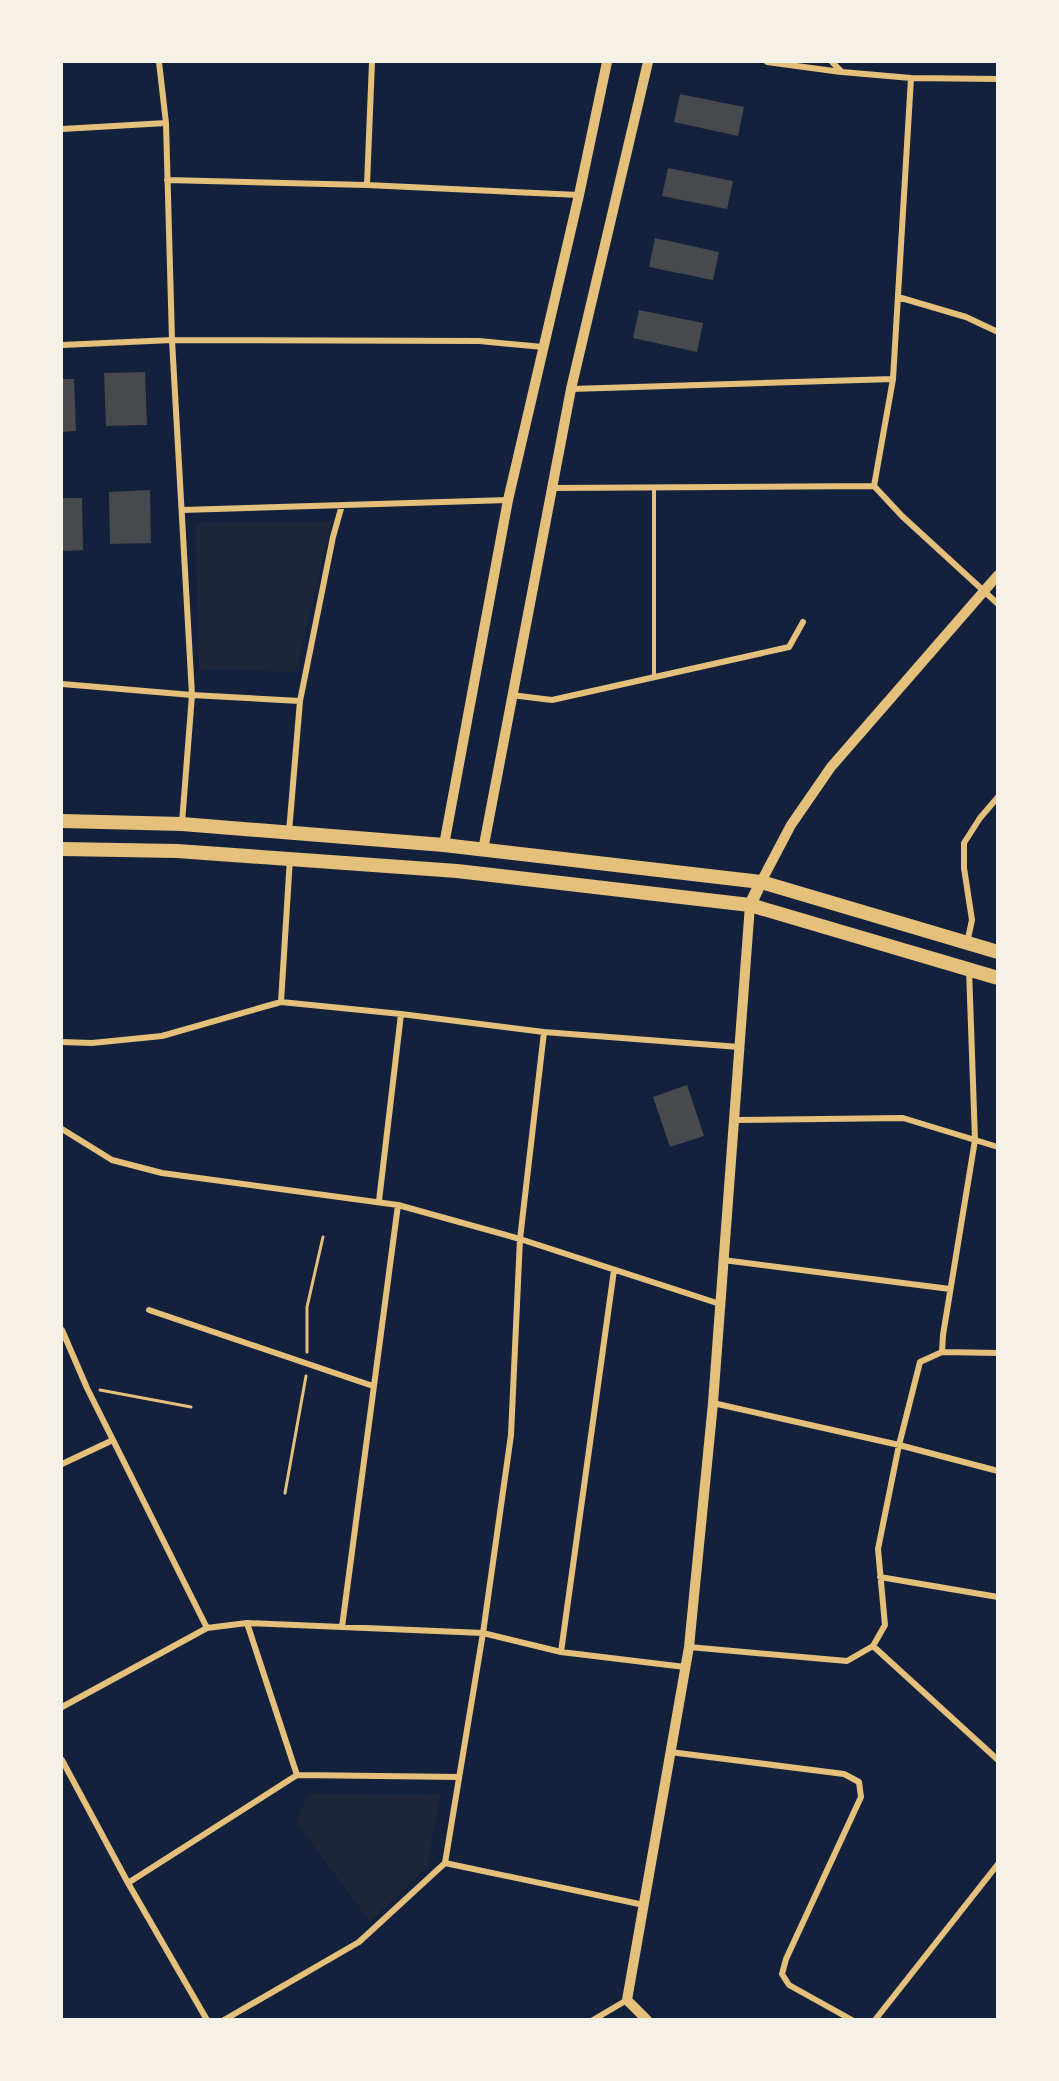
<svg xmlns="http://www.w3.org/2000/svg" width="1059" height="2081" viewBox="0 0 1059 2081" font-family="'Sofia Sans Condensed',sans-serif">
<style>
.green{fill:#1d2539}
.building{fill:#48494c}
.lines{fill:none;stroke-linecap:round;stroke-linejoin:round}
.path{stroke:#e5c07b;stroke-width:3}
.service{stroke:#e5c07b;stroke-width:4}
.minor{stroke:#e5c07b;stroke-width:6}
.tertiary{stroke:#e5c07b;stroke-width:10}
.secondary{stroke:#e5c07b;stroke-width:12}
.primary{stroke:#e5c07b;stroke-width:14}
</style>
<rect width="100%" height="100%" fill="#14213d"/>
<!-- green -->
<path class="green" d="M332,521L296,672L199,669L195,522Z
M309,1793L440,1795L427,1867L370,1922L296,1822Z"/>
<!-- building -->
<path class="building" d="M680,94L744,107L738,136L674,122Z
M668,168L733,181L727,209L662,196Z
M655,238L719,252L713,280L649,267Z
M639,310L703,323L697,352L633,338Z
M145,372L147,425L106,426L104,373Z
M62,379H74L76,431L62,432Z
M150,490L151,543L110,544L109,492Z
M62,498H82L83,550L62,551Z
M687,1085L704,1136L670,1147L653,1097Z"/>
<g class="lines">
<!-- path -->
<path class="path" d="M307,1352V1307L323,1237
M100,1390L191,1407
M285,1493L306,1376"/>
<!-- service -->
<path class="service" d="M654,677V487"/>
<!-- minor -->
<path class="minor" d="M159,62L166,123L172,340L192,695L300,701
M767,62L841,72
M832,62L842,72L911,78L998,79
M911,78L893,379L874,486L902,516L998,604
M62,129L166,123
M167,180L367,185L579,195
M367,185L372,62
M898,297L966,317L998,332
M62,345L172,340L479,341L543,347
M571,389L893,379
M551,488L874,486
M182,510L508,500
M62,684L192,695L182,823
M511,695L552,700L789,647L803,622
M289,832L300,701L333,537L342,505
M967,943L972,920L964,868V843L980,818L998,797
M281,1002L290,858
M62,1042L92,1043L162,1036L281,1002L401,1014L544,1032L739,1047
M734,1120L903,1118L998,1147
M62,1129L112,1160L162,1173L398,1205L520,1239L720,1304
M379,1201L401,1014
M723,1260L950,1289
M149,1310L373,1386
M62,1330L87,1388L207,1628
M942,1352L998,1353
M713,1403L899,1445L998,1471
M62,1464L113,1440
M880,1577L998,1597
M247,1623L297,1775
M342,1627L398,1205
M873,1646L998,1760
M689,1647L847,1661L873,1646L885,1625L878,1549L899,1445L920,1362L942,1352L943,1335L975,1140L969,969
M561,1652L614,1270
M62,1707L207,1628L247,1623L483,1633L561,1652L685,1667
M670,1752L844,1774L859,1782L861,1797L786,1959L782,1974L789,1985L852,2020
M62,1760L128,1883L207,2020
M445,1863L644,1905
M128,1883L297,1775L459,1777
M224,2020L359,1942L445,1863L483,1633L511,1435L520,1239L544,1032
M593,2020L627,2000
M875,2020L998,1864"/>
<!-- tertiary -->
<path class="tertiary" d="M444,845L508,500L579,195L607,62
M483,850L571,389L648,62
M761,882L791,825L831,767L998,575
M647,2020L627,2000L689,1647L713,1403L750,905"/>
<!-- secondary -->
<path class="secondary" d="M750,905L761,882"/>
<!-- primary -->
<path class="primary" d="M62,821L182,824L444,845L761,882L998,952
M62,849L177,851L457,871L750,905L998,978"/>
</g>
<!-- border -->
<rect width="1059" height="2081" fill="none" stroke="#f6f1e7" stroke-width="126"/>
</svg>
